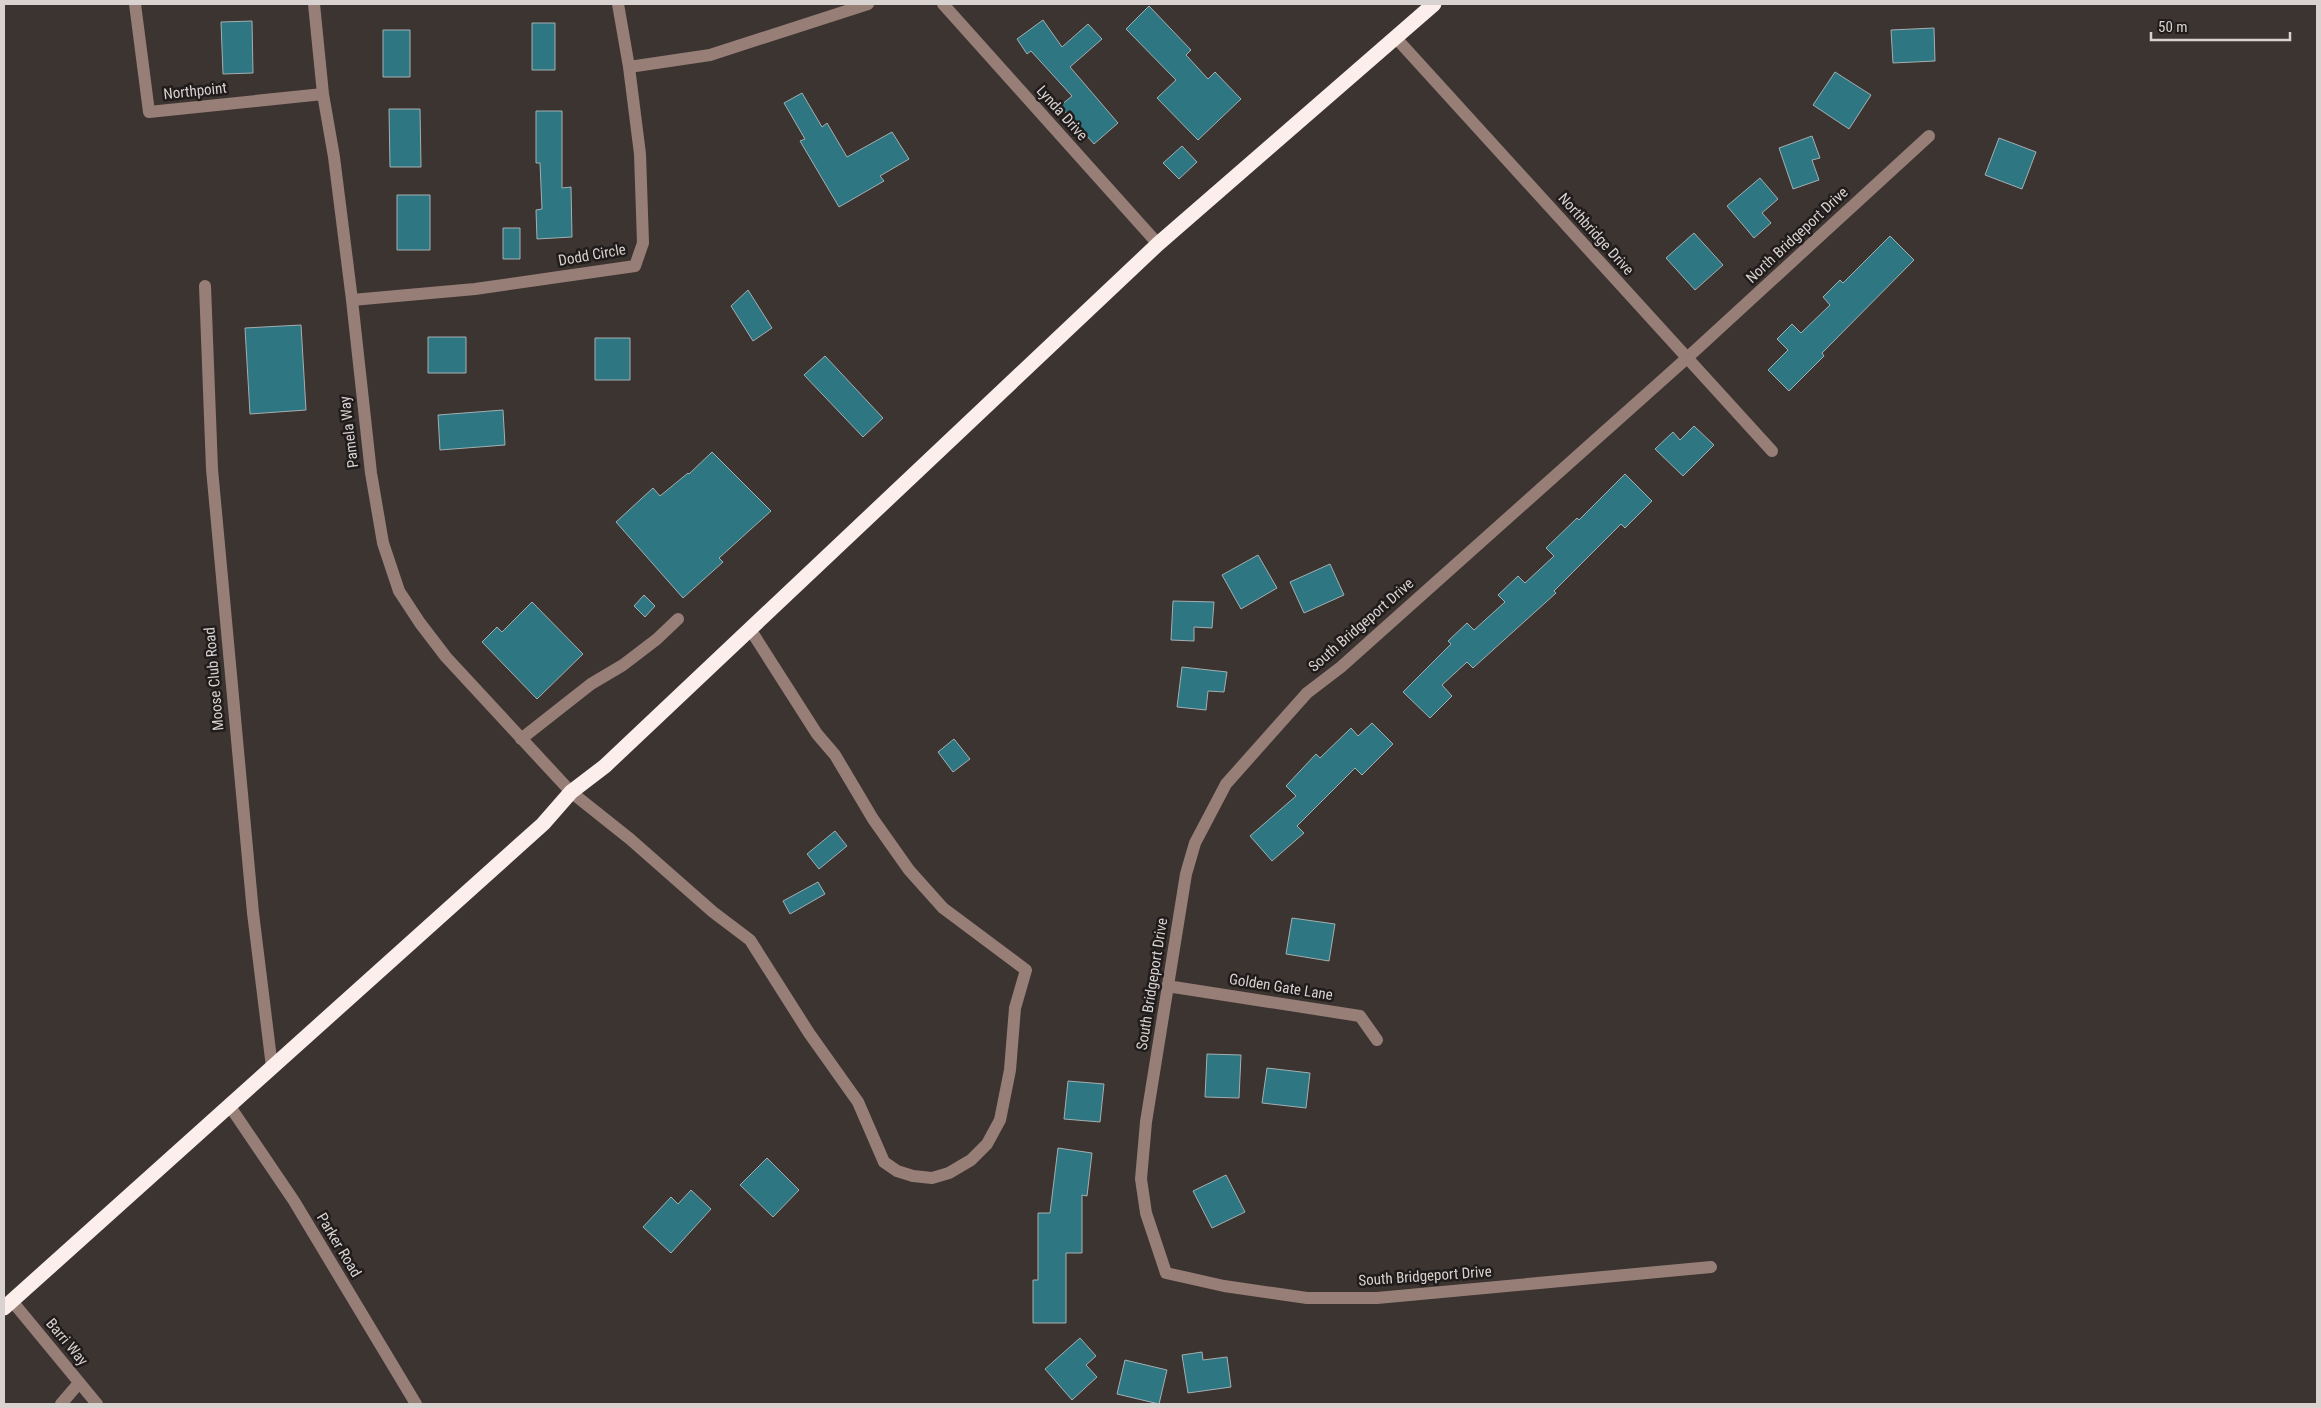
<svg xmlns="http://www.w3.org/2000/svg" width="2321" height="1408" viewBox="0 0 2321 1408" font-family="'Roboto Condensed',sans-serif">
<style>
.building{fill:#2e7682;stroke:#a4afb1}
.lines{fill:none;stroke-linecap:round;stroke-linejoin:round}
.minor{stroke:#977e77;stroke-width:12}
.highway{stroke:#fcefeb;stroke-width:15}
.labels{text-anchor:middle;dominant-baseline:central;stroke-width:5;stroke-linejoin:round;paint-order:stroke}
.street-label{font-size:15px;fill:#d8d2d1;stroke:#201c1b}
</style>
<rect width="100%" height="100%" fill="#3c3431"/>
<!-- building -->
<path class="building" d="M1149,6L1191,50L1186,55L1208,79L1215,72L1241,99L1198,140L1157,98L1176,80L1126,29Z
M1043,20L1062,47L1088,24L1102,39L1070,67L1118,123L1094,144L1060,106L1072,96L1031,51L1027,54L1017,39Z
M252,21L253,73L223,74L221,22Z
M532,23H555V70H532Z
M1934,28L1935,61L1893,63L1891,30Z
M383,30H410V77H383Z
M1835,72L1871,95L1849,129L1813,105Z
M802,93L822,127L827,123L847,157L892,132L909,159L880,176L884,181L839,207L800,141L805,139L784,103Z
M389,109H420L421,167H390Z
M536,111H562V188L571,187L572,237L537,239L536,210L542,209L540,163H536Z
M1812,136L1820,158L1812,160L1819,180L1793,189L1779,148Z
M1999,138L2036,152L2022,189L1985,175Z
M1182,146L1197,162L1179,179L1163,163Z
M1760,178L1778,199L1762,213L1771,223L1754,238L1727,206Z
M397,195H430V250H397Z
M503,228H520V259H503Z
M1694,233L1723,265L1695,290L1666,258Z
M1890,236L1914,260L1822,353L1824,356L1789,391L1768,370L1788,350L1777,339L1792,324L1801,333L1830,305L1823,297L1840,280L1843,283Z
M748,290L772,328L753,341L731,306Z
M301,325L306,410L250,414L245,328Z
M428,337H466V373H428Z
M595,338H630V380H595Z
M825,356L883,418L863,437L804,375Z
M503,410L505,445L440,450L438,415Z
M1694,426L1714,445L1683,476L1655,449L1673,432L1680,440Z
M712,452L771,511L719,558L723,562L683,598L616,522L653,488L660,496L688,473L689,474Z
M1625,474L1652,501L1625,528L1621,524L1554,591L1556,593L1473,668L1467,662L1442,685L1452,696L1430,718L1403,692L1451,644L1448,641L1467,623L1474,630L1505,602L1498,595L1518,576L1525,583L1554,556L1546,548L1577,518L1579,520Z
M1258,555L1277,588L1241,609L1222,575Z
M1330,564L1344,595L1304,613L1290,582Z
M644,595L655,606L645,617L634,606Z
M1173,601L1214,602L1212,628L1194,627V641L1171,640Z
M532,602L583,654L537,699L482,642L497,627L502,632Z
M1182,667L1227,672L1224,692L1208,691L1206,710L1177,707Z
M1372,723L1393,744L1362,775L1355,768L1297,826L1304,833L1272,861L1250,836L1296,796L1286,786L1316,754L1320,758L1351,728L1358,736Z
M954,739L970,759L953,772L938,752Z
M835,831L847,846L819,869L807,854Z
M818,882L825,894L790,914L783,901Z
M1292,918L1335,924L1329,961L1286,954Z
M1207,1054L1241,1055L1239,1098L1205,1097Z
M1267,1068L1310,1073L1306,1108L1262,1103Z
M1068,1081L1104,1084L1100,1122L1064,1119Z
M1058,1148L1092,1153L1087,1196L1082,1195V1253H1066V1323H1033V1280H1038V1213H1050Z
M767,1158L799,1190L773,1217L740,1185Z
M1226,1175L1245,1212L1212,1228L1193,1191Z
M691,1190L711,1209L671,1253L643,1227L671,1197L678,1204Z
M1080,1338L1096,1356L1086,1365L1097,1377L1072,1400L1045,1369Z
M1202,1352L1203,1360L1227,1357L1231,1387L1188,1393L1182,1355Z
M1125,1360L1167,1370L1159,1404L1117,1394Z"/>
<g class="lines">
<!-- minor -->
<path class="minor" d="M135,4L149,112L323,94
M314,4L323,94L334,157L352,300L371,473L383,543L399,591L420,623L446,657L571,792L630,839L713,912L750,940L809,1033L858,1102L884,1162L897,1171L913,1176L932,1178L949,1173L971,1160L987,1144L1000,1120L1010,1070L1015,1008L1026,970L943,908L909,870L873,819L835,755L817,734L750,629
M943,4L1158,244
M1396,38L1772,451
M629,67L710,55L868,4
M205,286L212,469L253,913L272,1067
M352,300L475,289L635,266L643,243L640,154L629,67L618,4
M521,739L591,684L623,665L657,639L678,619
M1167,986L1360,1016L1377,1040
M229,1105L294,1201L416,1404
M1711,1267L1377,1298H1307L1224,1286L1166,1273L1146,1213L1141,1179L1146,1122L1186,874L1195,843L1226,784L1307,693L1341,667L1687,358L1929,136
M12,1301L97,1404
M61,1404L79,1383"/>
<!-- highway -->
<path class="highway" d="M4,1308L543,824L571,792L605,766L1158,244L1434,4"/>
</g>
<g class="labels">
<!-- street labels -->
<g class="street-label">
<text transform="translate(195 91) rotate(-6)">Northpoint</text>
<text transform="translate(1062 113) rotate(48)">Lynda Drive</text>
<text transform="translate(1596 234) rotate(48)">Northbridge Drive</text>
<text transform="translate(1797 235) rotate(-43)">North Bridgeport Drive</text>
<text transform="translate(592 255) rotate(-10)">Dodd Circle</text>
<text transform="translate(349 432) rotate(-97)">Pamela Way</text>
<text transform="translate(1361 625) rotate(-41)">South Bridgeport Drive</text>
<text transform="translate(214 679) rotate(-95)">Moose Club Road</text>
<text transform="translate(1152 984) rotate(-81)">South Bridgeport Drive</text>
<text transform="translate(1281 987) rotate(9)">Golden Gate Lane</text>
<text transform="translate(339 1245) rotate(59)">Parker Road</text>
<text transform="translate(1425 1276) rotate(-4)">South Bridgeport Drive</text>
<text transform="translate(67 1342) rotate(50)">Barri Way</text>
</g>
</g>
<!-- border -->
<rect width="2321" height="1408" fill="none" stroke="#d8d2d1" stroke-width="10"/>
<!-- scale -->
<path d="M2151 32v8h139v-8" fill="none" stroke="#d8d2d1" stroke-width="2.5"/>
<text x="2158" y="32" font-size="15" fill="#d8d2d1" stroke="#201c1b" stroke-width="4" paint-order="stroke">50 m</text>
</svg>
